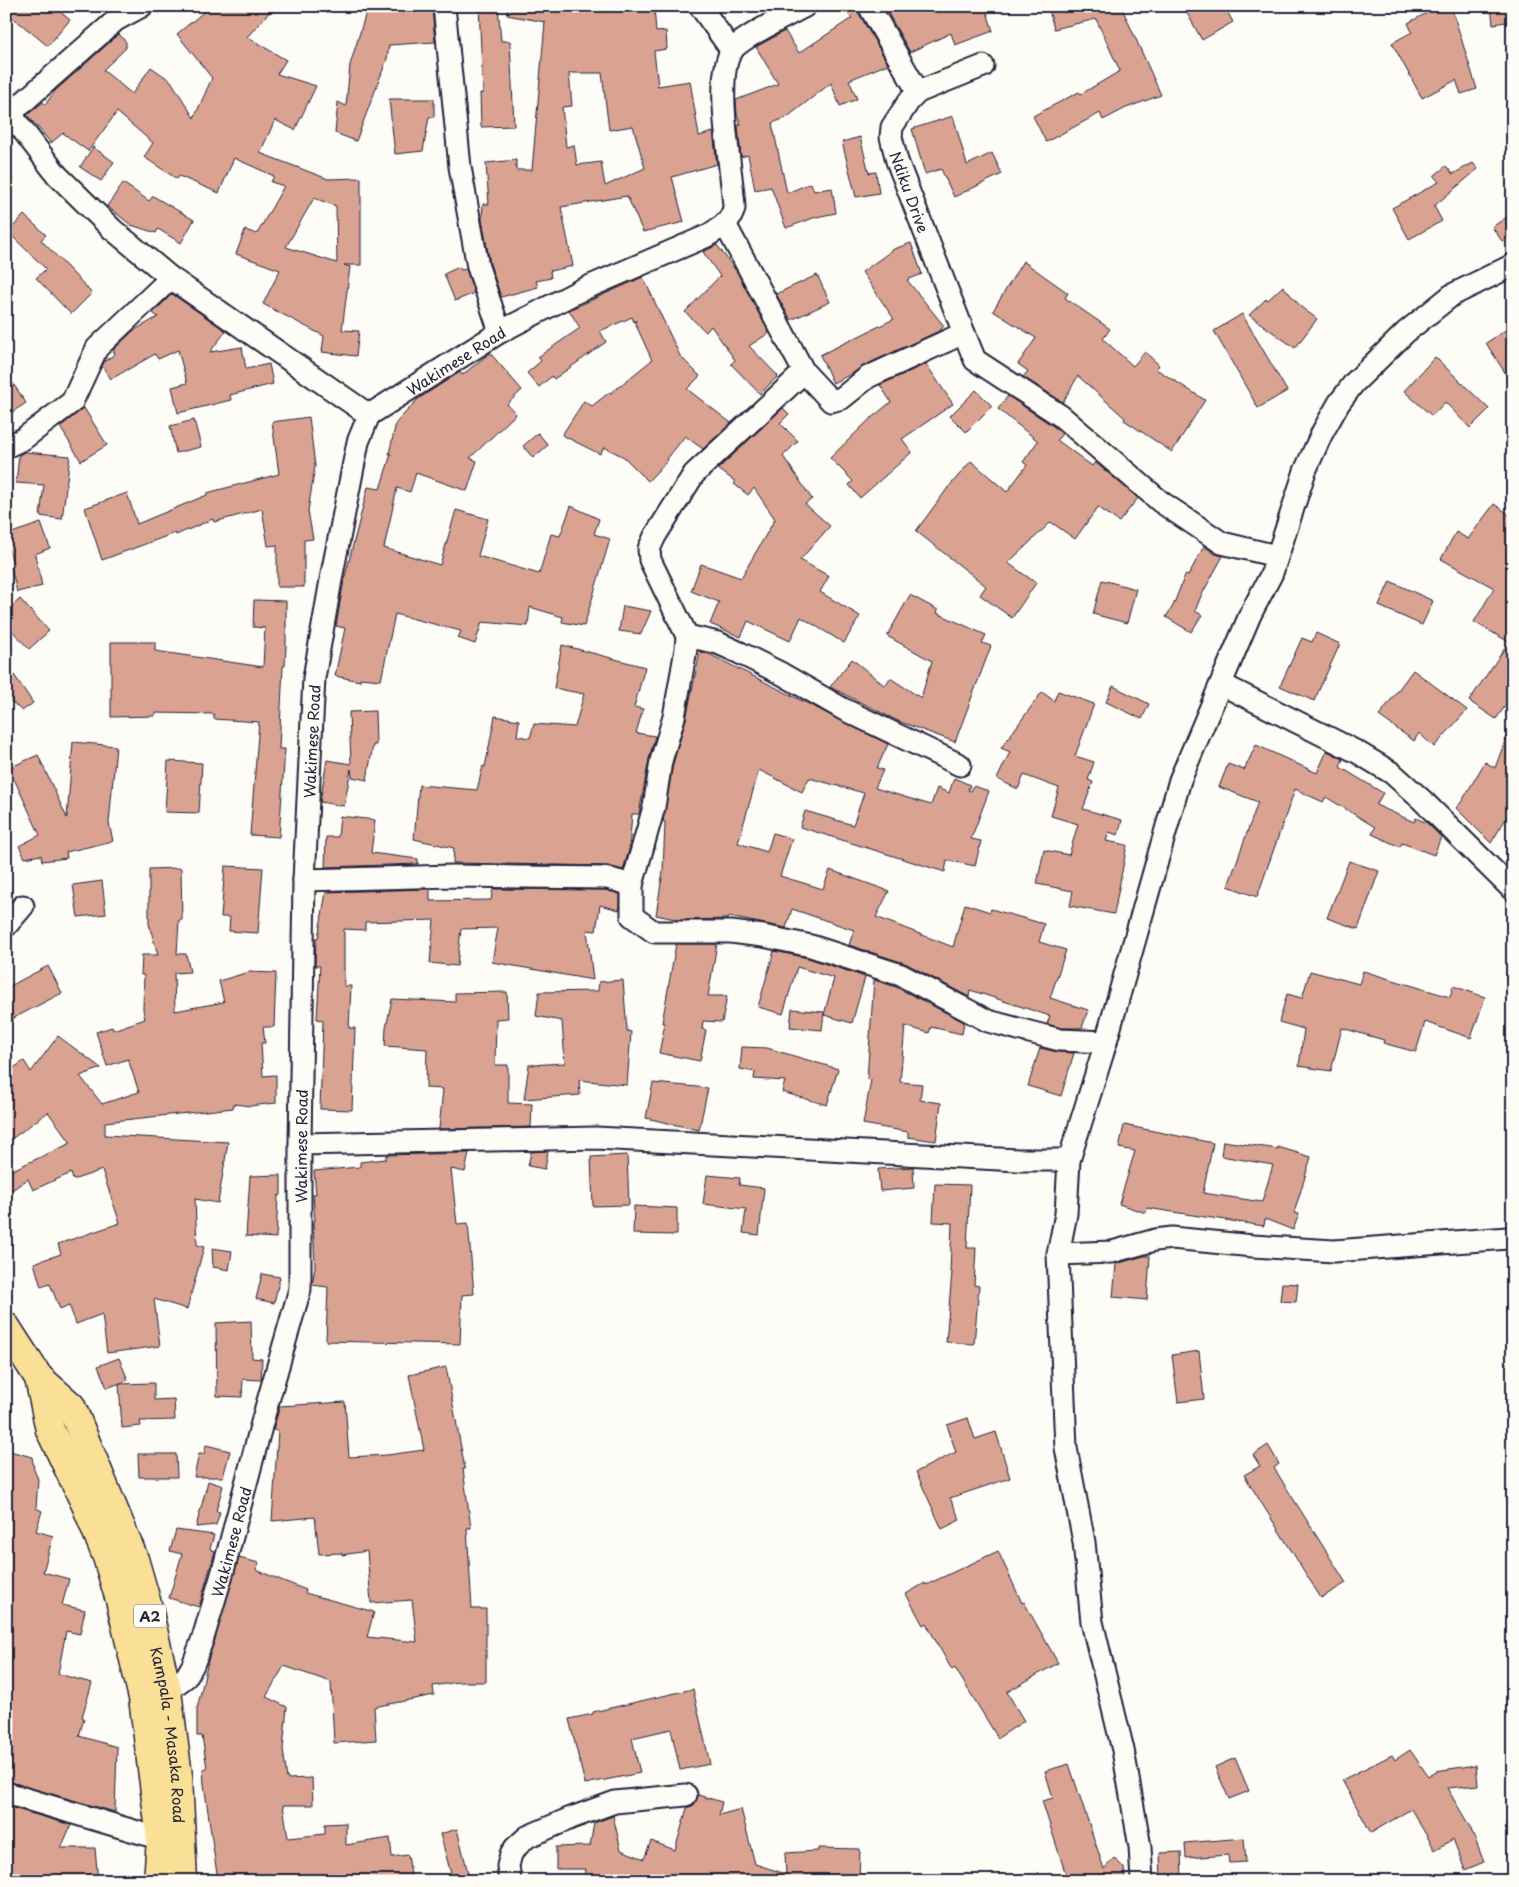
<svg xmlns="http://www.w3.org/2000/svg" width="1519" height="1887" viewBox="0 0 1519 1887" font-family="'Playpen Sans',sans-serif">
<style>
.building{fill:#daa391;stroke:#22223b;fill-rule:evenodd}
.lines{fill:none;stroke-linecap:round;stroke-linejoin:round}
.minor-casing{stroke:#22223b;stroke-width:25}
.primary-casing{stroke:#22223b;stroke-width:31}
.trunk-casing{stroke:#22223b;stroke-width:31}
.minor{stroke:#fdfcf7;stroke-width:21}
.primary{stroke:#fadf96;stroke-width:28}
.trunk{stroke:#fadf96;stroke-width:28}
.labels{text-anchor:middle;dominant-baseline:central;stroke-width:4;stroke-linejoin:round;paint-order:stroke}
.shield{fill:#fdfcf7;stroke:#646373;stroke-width:1}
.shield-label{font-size:14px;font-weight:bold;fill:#22223b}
.street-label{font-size:15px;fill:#22223b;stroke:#fdfcf7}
</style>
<rect width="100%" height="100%" fill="#fdfcf7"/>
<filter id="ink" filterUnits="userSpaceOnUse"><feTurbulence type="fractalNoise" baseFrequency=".02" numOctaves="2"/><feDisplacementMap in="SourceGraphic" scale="10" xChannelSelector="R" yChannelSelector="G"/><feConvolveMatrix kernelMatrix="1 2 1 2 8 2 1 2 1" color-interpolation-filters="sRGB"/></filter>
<g filter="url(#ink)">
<!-- building -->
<path class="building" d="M6,6H53L70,20L48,46L6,12Z
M211,6H275L247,37L286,60L277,74L316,86L295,130L275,120L260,153L328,179L361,178V265H344L350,267L342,330L359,331L356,356L322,352L324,336L263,304L280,270L236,254L245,230L257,234L284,186L271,182L274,176L234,158L219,193L179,176L177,179L144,157L153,143L117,112L88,151L63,133L51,143L27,115L43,102L45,105L55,91L119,34L126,42V48L103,70L132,94L151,67L171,81L194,118L212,78L177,34ZM314,198L336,206L337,263L286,247Z
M368,6H432L435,42L389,45L387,59L356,141L335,133L338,102L346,106L350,65Z
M479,6H498L501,41H510L514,126L481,127L480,93H483Z
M508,6H654L656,32L666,31L667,49L654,51L658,86L690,81L699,136L713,132L717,164L672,177L684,222L643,232L627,196L561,207L573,266L550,271L551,278L536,281L538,287L501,297L490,264L482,219L483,204H489L486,163L516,160V170H532L545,22L507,15ZM569,73H602L609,130L633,126L645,168L605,186L601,162L577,165L574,145L566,147L562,107L572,106Z
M840,6H857L858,12L888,64L849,80L857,99L840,106L831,83L786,118L772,123L787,193L811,183L814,191L832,188L836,213L816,217L786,228L771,187L755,190L748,155L741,157L738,125H741L737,114L736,100L778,84L756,47L785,31L799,53L852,18Z
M884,6H985L993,31L955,45L951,33L910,52Z
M1048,6H1121L1161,95L1126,108L1103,120L1100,113L1046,142L1033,116L1079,92L1081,94L1120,71L1096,19L1054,29Z
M1183,6H1224L1233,22L1202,40Z
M1440,6H1451L1477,89L1461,94L1456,80L1422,98L1392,43L1412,32L1408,23Z
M1491,6H1513V21L1493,24Z
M389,99H434V117H429L423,151L395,154Z
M953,116L967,165L992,153L1002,174L954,197L941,169L925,174L912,129Z
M860,137L869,173L876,172L879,193L856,197L842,142Z
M93,147L114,162L101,181L80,167Z
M1473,163L1478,169L1434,206L1442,221L1409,239L1392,208L1439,182L1434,176L1446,166L1453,174Z
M123,183L149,201L153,196L194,220L181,243L158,229L156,233L131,225L107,206Z
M1513,213V233L1502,241L1492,227Z
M24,215L46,235L41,240L92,293L71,314L36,278L46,269L8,232Z
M911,243L922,274L907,280L944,326L939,331L863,366L853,373L833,383L820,355L894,319L862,272L894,249Z
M717,245L737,272L769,333L749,346L778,376L760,394L731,364L735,360L711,326L706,332L685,312L720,276L703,252Z
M1023,261L1068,293L1065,298L1110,329L1103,339L1133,366L1145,352L1159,365L1156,369L1205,400L1172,452L1124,420L1125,418L1078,376L1063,402L1023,377L1028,371L1018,364L1036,338L993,311Z
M459,267L461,270L466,269L474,293L455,301L444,274Z
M817,275L830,302L791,320L776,294Z
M643,277L680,356L700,376L687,389L731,423L703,449L685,436L667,459L668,460L648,481L624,457L604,447L600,454L562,435L584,401L592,406L610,392L611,393L652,360L635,323L636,320L634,322L632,317L600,331L606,342L554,379L552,376L539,387L527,373L541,361L538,357L580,328L569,310Z
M1283,286L1301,307L1317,319L1295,348L1249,315L1266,299L1268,300Z
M172,294L226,331L210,352L242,347L246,369L269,364L273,384L230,395L231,400L178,413L172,387L187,383L178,350L158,359L155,354L111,379L102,366L105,361L115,354L113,350L133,331L158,317L153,313Z
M1242,314L1287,391L1258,408L1214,331Z
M1513,325V385L1486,343Z
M490,353L522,390L507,404L516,414L470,458L477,461L467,491L416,473L410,492L397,488L384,548L440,565L456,510L488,519L478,556L539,574L551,534L560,536L571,506L599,519L594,534L610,539L584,626L562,622L563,617L530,607L528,626L482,622L475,644L458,638L461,631L395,614L381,680L360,678V681L335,676L345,628L336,626L344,580L368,487L380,489L391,454H389L396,423L418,399L460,372L462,375Z
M1435,357L1489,409L1470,428L1445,402L1432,416L1404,391Z
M926,364L953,404L902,439L912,452L860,498L849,485L853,481L830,458L870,419L891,402L880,385Z
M6,373L26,403L6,416Z
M976,390L992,406L966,432L950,416Z
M1008,396L1053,426L1062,434L1057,440L1092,466L1095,462L1138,498L1119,522L1098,507L1075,539L1051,522L1008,563L1036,583L1012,618L980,595L986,586L916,531L947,489L971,461L1007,492L1027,465L1023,462L1038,441L998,409Z
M84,408L107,445L81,461L60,427Z
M783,408L789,414L780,423L798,441L783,456L812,499L805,504L830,526L800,560L829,576L820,592L860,616L844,643L801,617L790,641L748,621L741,637L710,624L719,602L691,591L701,564L741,578L775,519L754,488L748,495L734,484L736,482L718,469Z
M309,417L315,466L308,511L313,539L304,540V587H277V545L268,546L262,509L214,522L213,519L176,535L175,533L102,560L85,508L127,493L137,524L207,495V493L279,474L272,422Z
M194,420L201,447L176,453L170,426Z
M538,433L548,445L533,458L523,446Z
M25,452L70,456L62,519L40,516L44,485L16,483L19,455Z
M1494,504L1513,517V695L1496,719L1469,701L1509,642L1474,622L1494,588L1441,559L1456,532L1468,539Z
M41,523L50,548L35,554L42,586L17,592L11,567L14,566L6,542V535Z
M1204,546L1215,554L1223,556L1201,596L1195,611L1202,615L1191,632L1166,617L1173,606L1185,575L1188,576Z
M1102,580L1136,589L1127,623L1093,614Z
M1390,581L1433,601L1422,625L1379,606Z
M910,595L938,610L937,613L986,635L982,643L991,646L955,742L898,721L830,687L852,659L885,686L890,678L921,698L932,661L887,636Z
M20,599L49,631L29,649L6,624V612Z
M254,600L286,601V646L285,666H283L279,749H285L279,837L250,835L259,722L214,719V714L155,713V716L111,717V642H155V651L263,667L265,628L253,627Z
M623,606L651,611L641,634L619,631Z
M1316,633L1340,644L1314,701L1280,686L1302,638L1312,642Z
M562,645L645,667L634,707L643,709L636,733L655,736L649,759L639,814H632L629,850L623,870L607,866L453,863L454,848L414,839L419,785L477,790L483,766L485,767L495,716L519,720L517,736L530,738L534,724L575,727L584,694L554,688Z
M700,652L709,654L888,744L877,768L883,770L875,788L931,805L937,788L949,793L954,778L970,785L968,790L970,791L973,786L989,791L971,839L981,841L975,866L947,860L945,872L800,827L805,811L853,825L864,793L809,778L802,792L759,770L738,843L767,852L773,833L792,839L780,876L823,889L830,870L889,891L876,917L953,947L965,904L990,912L991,909L1044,924L1039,942L1066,950L1050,998L1088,1010L1082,1028H1062L1047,1024L1050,1016L970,990L969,997L907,964L849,945L854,930L792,909L786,928L729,917L728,919L680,920L656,915L663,871L665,822L663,821L673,764L686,719Z
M6,663L33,703L22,711L6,697Z
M1413,670L1467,710L1434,747L1419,733L1414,741L1379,716Z
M1113,686L1149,704L1142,719L1106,702Z
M1058,691L1094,704L1075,756L1094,762L1088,780L1093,782L1083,809L1122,820L1118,835L1109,832L1106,841L1127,845L1114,914L1070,906L1073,891L1037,884L1044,850L1069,855L1078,824L1051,816L1059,788L1024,775L1018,789L997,779L1010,752L1001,748L1042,692L1054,701Z
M375,711L376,745H373L367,780L352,777L351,769L344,806L320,802L327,760L351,764L349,712Z
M1511,725H1513V807L1491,843L1456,808L1462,801L1485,762L1495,768Z
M73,742L116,746L109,823L113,841L66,852L67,858L42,861L41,855L25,858L19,846L40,835L9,768L38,755L67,818Z
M1256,745L1317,773L1327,751L1343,759L1340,767L1383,793L1376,805L1414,822L1416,818L1427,823L1441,837L1434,855L1402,843L1400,847L1372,834L1375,827L1326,797L1323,802L1295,789L1257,897L1228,886L1258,802L1219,787L1228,764L1244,770Z
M168,761L202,763L199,813L165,812Z
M340,816L375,820L371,853L418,859V864L325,867L326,837H338Z
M1349,861L1379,871L1358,929L1327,918Z
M225,866L263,868L258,933L229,931L230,917H221Z
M181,868L182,920H179L177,954H186L190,972L174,973L175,1011L224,1002L219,981L249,972L276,973L274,1027H263L265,1043H261L263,1076L276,1075V1103L250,1106L234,1104L233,1108L105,1122V1135L228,1142L218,1203L195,1199L197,1245L204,1247L187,1309L154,1299L160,1346L107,1353L102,1314L76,1324L69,1305L60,1309L50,1284L41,1287L34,1263L61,1254L58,1244L120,1223L102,1170L73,1180L71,1173L33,1190L28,1179L6,1194V1173L71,1143L48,1112L6,1143V1073L24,1061L31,1072L58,1036L101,1068L80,1076L102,1104L139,1092L128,1059L107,1066L96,1032L112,1027L113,1030L145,1019L143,1009L144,975H141L142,955H158L149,924V869Z
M102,881L106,914L78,917L73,885Z
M430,889V901L491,900L493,889L605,890L620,894V906L619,910L600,905L596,931L587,930L593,980L492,962L498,928L461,929L457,966L430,963L434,920L365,922V930L344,929V986H351L349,1028H355L352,1110L320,1109L323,1020L317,1019L320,966H315L316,938H318L326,892Z
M676,944H717L708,996H727L722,1022L703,1021L702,1029L706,1030L700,1061L659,1053L665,1023H662Z
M774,951L808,958L865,977L852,1023L824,1015L834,978L797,967L783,1014L758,1007Z
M48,966L62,993L6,1022V988Z
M1310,971L1359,984L1363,971L1450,997L1453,986L1485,997L1471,1038L1425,1022L1416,1052L1383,1043L1384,1040L1342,1028L1331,1071L1299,1066L1304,1029L1279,1022L1287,994L1302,998Z
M623,980L627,1031L631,1032L627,1085L579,1080L580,1095L524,1099L529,1065L565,1063L562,1021L536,1016L539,992L598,991L599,982Z
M874,980L896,987L964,1022L962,1034L931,1027L929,1033L905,1026L900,1082L922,1084L920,1100L941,1103L936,1141L908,1137V1132L863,1124L871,1080L867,1079Z
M507,992L508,1018L496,1019L495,1065H508V1103L532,1104L531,1127L439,1129L443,1089L426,1088L427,1049L385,1046L386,1028L392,999L455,1002V993Z
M792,1009L824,1012L822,1030L790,1027Z
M742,1047L767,1048L838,1069L827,1105L782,1092L785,1081L754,1079L755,1072L740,1069Z
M1040,1048L1057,1052L1074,1053L1061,1096L1028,1086Z
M653,1083L708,1088L699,1130L646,1118Z
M1124,1125L1213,1143L1203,1193L1262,1202L1273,1165L1221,1156L1223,1141L1278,1149V1147L1311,1157L1294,1213L1299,1214L1293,1230L1265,1219L1264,1226L1147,1208L1146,1213L1119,1204L1135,1151L1119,1148Z
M548,1151L545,1169L528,1166L531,1152Z
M469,1153L465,1172L451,1169L457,1224L468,1223L474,1294L462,1295L460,1344L326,1341L328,1287L312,1285L315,1267L313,1222L315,1221L313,1194H316L314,1171L360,1167V1162L386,1159V1155Z
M627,1155L629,1205L593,1206L591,1157Z
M913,1167L914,1188L880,1191L878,1169Z
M281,1175V1195L278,1196L276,1238L246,1236L250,1176Z
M707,1175L740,1178L739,1185L764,1188L759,1235L743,1233L746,1209L703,1204Z
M935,1184L970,1185L967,1248H976L974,1285L979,1286L974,1344L946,1342L952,1272H950L952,1223L933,1222Z
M634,1206L677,1208V1235L633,1234Z
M212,1248L232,1251L229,1270L213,1267Z
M1144,1256H1150L1147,1300L1113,1297L1116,1264Z
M262,1274L280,1277L274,1303L256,1299Z
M1282,1283L1298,1284L1296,1302L1280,1301Z
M251,1321L252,1358L262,1359L261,1380L243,1379L242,1397L217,1396L216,1323Z
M1199,1351L1204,1399L1178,1402L1172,1355Z
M119,1358L128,1380L107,1388L98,1366Z
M446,1367L465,1469H463L471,1528H467L472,1609H486V1682H458L433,1686L434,1695L374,1707L376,1740L334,1743L331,1682L284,1666L266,1697L287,1707L283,1749L287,1779L312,1778L313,1805H283L288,1838L325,1834V1824L346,1823V1845L390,1838L392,1857L408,1855L412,1881H218L204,1784L203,1769L207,1768L202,1736H197V1709L209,1657L239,1558L259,1563L256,1570L306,1590L305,1593L374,1612L367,1637L417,1642L412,1600L371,1603L367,1551L342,1555V1553L319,1554L315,1517L272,1521L278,1431L273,1430L280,1406L345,1402L349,1457L387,1455L424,1450L409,1375Z
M154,1383V1400L174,1399L175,1420L140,1421L141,1426L122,1428L119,1384Z
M968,1418L975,1439L996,1432L1010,1478L950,1498L960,1520L942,1529L916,1472L956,1452L947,1425Z
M206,1445L230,1451L223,1477H194L199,1454H204Z
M1268,1445L1279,1464L1274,1468L1346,1583L1321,1598L1244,1475L1260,1466L1253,1455Z
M6,1450L32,1457L34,1470L38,1479L36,1508L42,1511L36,1531L53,1536L43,1572L69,1579L62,1605L85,1610L80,1634L66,1631L58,1674L92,1683L82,1717L84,1718L79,1736L117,1747L115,1812L6,1781Z
M138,1454H176L177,1477H139Z
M208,1481L223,1486L216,1511L220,1512L216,1525L196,1527Z
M176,1530L214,1535L210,1549L215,1551L199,1607L169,1598L182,1554L170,1551Z
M998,1551L1022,1603L1024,1602L1058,1663L1007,1692L1024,1721L998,1738L955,1668L952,1670L926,1623L923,1625L906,1594L925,1583L926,1585Z
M693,1689L710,1764L680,1770L671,1729L632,1738L640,1773L585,1784L569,1719L593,1714V1712Z
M1410,1750L1428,1776L1436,1771L1476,1765L1478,1785L1447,1788L1470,1827L1484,1862L1465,1870L1453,1839L1435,1850L1411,1809L1371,1833L1342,1780L1392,1755L1395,1760Z
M1235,1758L1249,1791L1229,1799L1215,1767Z
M1069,1764L1104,1869L1114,1858L1124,1868L1125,1881H1068L1042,1801L1053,1798L1045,1771Z
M698,1795L722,1802L719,1815L741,1809L755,1864L786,1874L785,1853L818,1851V1848L860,1849L859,1881H589L590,1877L585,1876L586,1869H556V1847L590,1846L594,1823L613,1816L621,1850L644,1859L651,1841L675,1850L687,1808L694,1805Z
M6,1806L71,1825L61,1848H95L98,1881H6Z
M457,1829L470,1881H453L440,1834Z
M1244,1838L1246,1862L1229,1863L1228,1855L1186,1858L1185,1843Z
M1181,1852L1182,1881H1161L1160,1853Z"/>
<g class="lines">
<defs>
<g id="minor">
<path d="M444,6L460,167L478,267L500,332"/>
<path d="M700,6L732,51"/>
<path d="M869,6L918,92"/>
<path d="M6,108L57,175L112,229L171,278L369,415"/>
<path d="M10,114L116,20L142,6"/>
<path d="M725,224L804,372L831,401L842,398L868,377L964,333L975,360L1061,416L1161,502L1222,543L1277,556"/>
<path d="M964,333L897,161L891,137L892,127L909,101L918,92L983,66"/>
<path d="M6,447L23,439L72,402L97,348L171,278"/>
<path d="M687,636L718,643L740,653L782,674L843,709L960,765"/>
<path d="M1221,684L1357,752L1392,773L1422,800L1513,890"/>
<path d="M304,880L453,876L607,878L632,885L654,807L661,761L674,717L686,649L687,636L650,560L649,549L655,536L694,474L804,372"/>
<path d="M632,885V916L654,932H731L763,936L811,946L901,975L988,1021L1060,1040L1106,1042"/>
<path d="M6,926L23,906"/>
<path d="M300,1144L596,1138L1018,1160H1069"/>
<path d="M1058,1254L1112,1252L1155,1240L1172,1238L1253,1246L1334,1251L1508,1238L1513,1236"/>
<path id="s1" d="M153,1695L167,1691L186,1677L193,1665L203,1638L223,1571L264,1415L300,1289V1144L304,880L314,678L332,574L358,442L369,415L500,332L579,291L707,236C718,229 731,223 734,208C733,174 712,74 733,49C746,35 787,16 805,6"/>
<path d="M6,1793L161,1839"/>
<path d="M510,1881L508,1866L511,1854L515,1848L527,1837L571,1818L615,1802L686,1795"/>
<path d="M1142,1881L1140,1847L1123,1750L1092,1622L1084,1542L1066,1448L1058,1254L1066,1214L1069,1160L1103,1052L1180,780L1250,615L1272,573L1305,471L1322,433L1339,403L1354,383L1406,332L1452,295L1513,265"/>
</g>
<path id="primary" d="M6,1327L39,1378"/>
<g id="trunk">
<path id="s2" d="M39,1378L71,1406L134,1559L147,1604L167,1691L178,1776L183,1881"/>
<path d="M39,1378L50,1430L86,1505L107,1557L120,1600L143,1698L161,1839L158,1881"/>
</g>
</defs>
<!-- minor casing -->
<use href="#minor" class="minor-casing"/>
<!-- primary casing -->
<use href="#primary" class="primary-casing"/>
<!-- trunk casing -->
<use href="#trunk" class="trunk-casing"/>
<!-- minor -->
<use href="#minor" class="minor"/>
<!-- primary -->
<use href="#primary" class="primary"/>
<!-- trunk -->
<use href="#trunk" class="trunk"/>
</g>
</g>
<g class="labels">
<!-- shield labels -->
<rect class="shield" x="134" y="1604.5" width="32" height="23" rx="4"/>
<g class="shield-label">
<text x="150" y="1616">A2</text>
</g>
<!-- street labels -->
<g class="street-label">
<text transform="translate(910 192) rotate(70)">Ndiku Drive</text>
<text stroke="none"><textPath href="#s1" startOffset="1426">Wakimese Road</textPath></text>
<text stroke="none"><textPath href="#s1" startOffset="991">Wakimese Road</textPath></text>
<text stroke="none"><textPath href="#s1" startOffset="586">Wakimese Road</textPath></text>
<text stroke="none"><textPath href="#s1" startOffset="181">Wakimese Road</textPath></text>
<text stroke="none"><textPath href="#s2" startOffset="388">Kampala - Masaka Road</textPath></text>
</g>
</g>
<!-- margin -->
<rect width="1519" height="1887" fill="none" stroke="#fdfcf7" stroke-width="25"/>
<rect x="12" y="12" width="1494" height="1862" fill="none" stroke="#22223b" stroke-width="2" filter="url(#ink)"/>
</svg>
